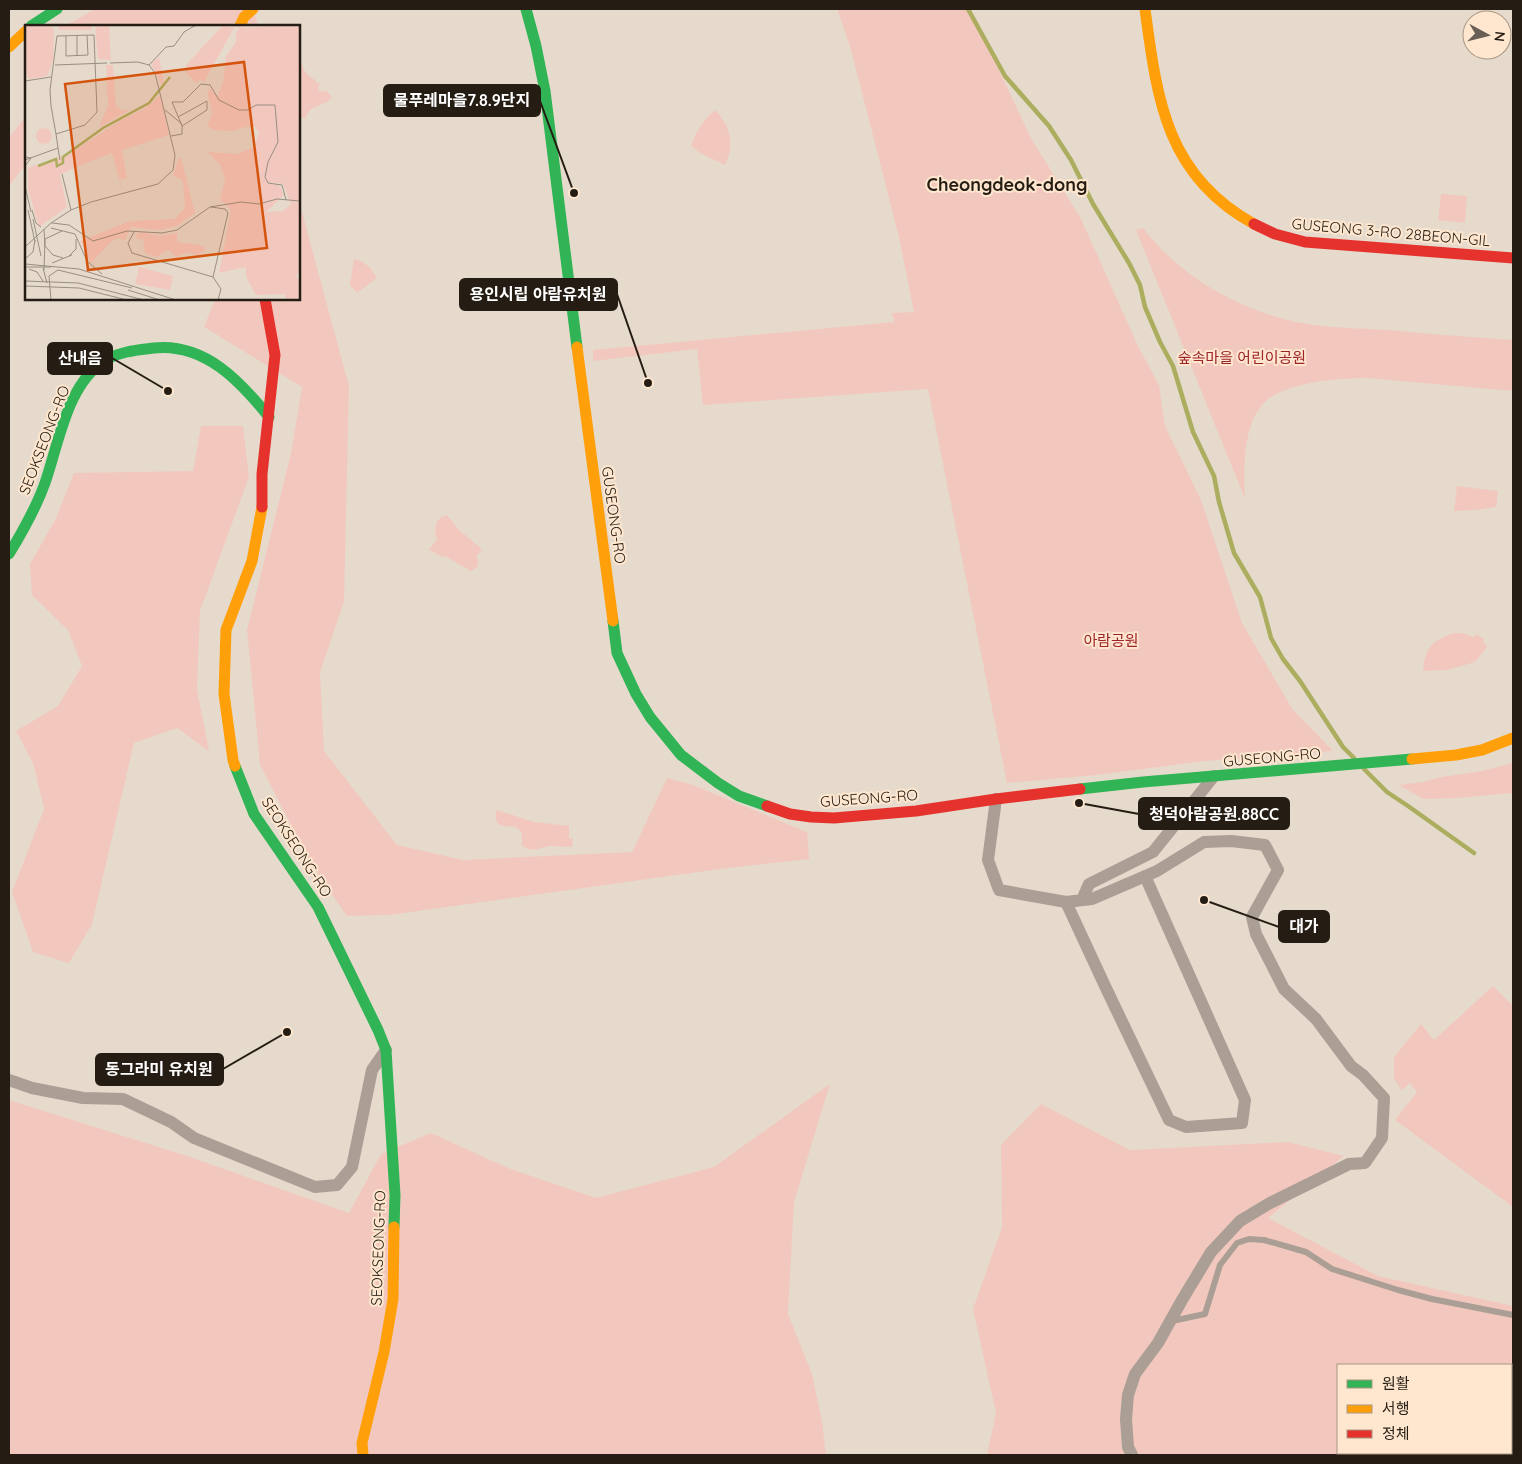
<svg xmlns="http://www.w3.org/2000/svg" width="1522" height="1464" viewBox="0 0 1522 1464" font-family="Quicksand,'Noto Sans KR',sans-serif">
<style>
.green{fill:#f2c8be;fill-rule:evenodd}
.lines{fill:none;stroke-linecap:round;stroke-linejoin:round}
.stream{stroke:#adad5f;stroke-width:4.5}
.lane{stroke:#ab9e95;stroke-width:6}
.street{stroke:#ab9e95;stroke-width:12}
.fast{stroke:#30b455;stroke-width:11}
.slow{stroke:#ff9f0a;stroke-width:11}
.jam{stroke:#e5322d;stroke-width:11}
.labels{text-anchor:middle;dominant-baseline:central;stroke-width:4;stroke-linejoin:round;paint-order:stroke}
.street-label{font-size:15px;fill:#251d14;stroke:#ffe7cf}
.park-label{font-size:15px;fill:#9d2428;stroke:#ffe7cf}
.quarter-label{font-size:18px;font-weight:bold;fill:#251d14;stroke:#ffe7cf}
.inset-river{fill:none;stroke:#adad5f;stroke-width:2.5}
.inset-road{fill:none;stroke:#998e82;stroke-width:1}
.view{fill:#d4530d;fill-opacity:0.15;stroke:#d4530d;stroke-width:2.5}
.inset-edge{fill:none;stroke:#251d14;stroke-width:2.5}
.leader{fill:none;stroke:#251d14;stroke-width:2}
.callout-dot{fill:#251d14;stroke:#ffe7cf;stroke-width:2}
.callout{fill:#251d14;stroke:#251d14;stroke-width:2}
.callout-label{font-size:16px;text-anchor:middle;font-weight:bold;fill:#fff}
</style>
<rect width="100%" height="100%" fill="#e6dacc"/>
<!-- green -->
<path class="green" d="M95,9H253L258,26H65Z
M837,9H970L1031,138L1081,219L1139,348L1159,385L1165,426L1201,500L1242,623L1293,710L1333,751L1205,761L1096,775L1007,783L928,389L703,405L697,349L593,361V350L894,322L892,313L914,312L899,237L850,46Z
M299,57H300C304,76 308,73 320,85L318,87L319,91L322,92L326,90L332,97C329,99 328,102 325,103C315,108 310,106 305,119L299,115Z
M715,110C731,126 735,145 725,165L700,153L691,146C696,131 703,120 715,110Z
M25,117L26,118V164L9,186V138Z
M1441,194L1467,196L1465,223L1438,220Z
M299,201L349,386L344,602L320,672L324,751L397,845L463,860L632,852L667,778L693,785L807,832L809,859L720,869L389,915L347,916L309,860L260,765L247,630L291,453L302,387L204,327L215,299H299Z
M1143,228C1180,276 1237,309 1296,322C1326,328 1357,328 1388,330C1429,334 1471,337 1513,340V391L1367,378C1339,378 1284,382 1264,403C1242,426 1244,470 1245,499L1136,230Z
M354,259C366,262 371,267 377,278L357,293L350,285Z
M201,426H243L249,477L200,611L197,689L209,751L177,728L134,743L92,924L69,963L33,952L12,892L44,809L33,763L16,731L58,706L82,666L68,630L32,595L30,564L55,520L74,473L193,471Z
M1457,486L1498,491L1496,507L1475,510L1454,511Z
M447,515L459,530L482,549L477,556L478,563L477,567L471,571L445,556L443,557L429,550L437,539C433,528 435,519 447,515Z
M1454,633H1462L1474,637L1476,634L1484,639L1483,642L1487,647L1475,662L1447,670L1423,671C1425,648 1432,640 1454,633Z
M1513,763V793L1458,798L1423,799L1399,785L1423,782L1442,777L1481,771Z
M497,810L534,822L569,826V838L573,839L572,847C565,847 558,846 552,846C538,847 535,854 521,845C523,838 523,830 515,827C511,826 507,827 503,826C495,824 494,816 497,810Z
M1493,986L1513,1006V1207L1395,1120L1417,1092L1410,1083L1402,1090L1394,1079V1057L1421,1024L1434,1040Z
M830,1084L794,1202L788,1314L812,1374L822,1421L826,1455H9V1100L187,1156L349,1213L381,1154L431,1133L508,1168L596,1198L714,1167Z
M1041,1104L1130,1150L1288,1142L1344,1156L1268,1218L1378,1276L1513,1306V1455H987L996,1413L973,1309L1002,1227L1001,1145ZM1338,1365H1511V1453H1338Z"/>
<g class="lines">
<!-- stream -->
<path class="stream" d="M968,9L1005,76L1049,126L1071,160L1093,204L1129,263L1140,285L1145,307L1160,342L1173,366L1193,432L1214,476L1219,502L1234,553L1260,597L1271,638L1283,659L1300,681L1343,747L1354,758
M1364,769L1387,792L1408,806L1474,853"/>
<!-- lane -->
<path class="lane" d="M1172,1321L1205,1314L1220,1265L1237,1243L1249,1239L1264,1240L1306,1252L1332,1269L1398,1290L1432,1299L1513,1315"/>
<!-- street -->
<path class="street" d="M996,799L988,860L999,890L1066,902L1092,899L1157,871L1204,842L1231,841L1265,845L1278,870L1252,917L1256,934L1284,989L1316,1019L1351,1066L1363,1075L1384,1098L1382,1138L1365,1163L1349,1164L1270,1203L1240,1221L1211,1252L1182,1300L1158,1343L1135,1374L1128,1395L1126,1419L1128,1447L1132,1455
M1082,900L1089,884L1153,852L1214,776
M1066,902L1105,986L1169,1120L1186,1127L1242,1123L1245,1100L1145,876
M9,1080L32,1088L83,1098L123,1099L171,1122L194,1138L315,1187L337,1185L352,1167L372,1070L386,1050"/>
<!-- fast -->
<path class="fast" d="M526,9L536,46L545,91L577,347
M31,26L57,9
M9,554C23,531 36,508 45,483C59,443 67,383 106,360C121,351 138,350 154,348C205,343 240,381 269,417
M613,621L617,653L636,694L650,717L681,755L718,783L739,796L767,806
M235,766L254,814L318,907L378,1030L386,1050L395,1195L394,1227
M1080,789L1143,782L1412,759"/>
<!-- slow -->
<path class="slow" d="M1145,9C1157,99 1166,176 1254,224
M240,26L244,17L253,9
M9,47L26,31
M577,347L613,621
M1412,759L1456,755L1482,750L1513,738
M235,766L233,760L224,694L226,630L252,561L262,507
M363,1455L362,1443L384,1352L393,1299L394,1227"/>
<!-- jam -->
<path class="jam" d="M1254,224L1275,234L1305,242L1513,258
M262,507V474L275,355L265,299
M767,806L790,814L811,817L834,818L916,811L996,799L1080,789"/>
</g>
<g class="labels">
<!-- street labels -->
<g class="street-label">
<text transform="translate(1391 232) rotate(5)">GUSEONG 3-RO 28BEON-GIL</text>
<text transform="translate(44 440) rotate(-69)">SEOKSEONG-RO</text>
<text transform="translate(614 515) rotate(82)">GUSEONG-RO</text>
<text transform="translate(1272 757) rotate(-5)">GUSEONG-RO</text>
<text transform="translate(869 798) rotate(-4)">GUSEONG-RO</text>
<text transform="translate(297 847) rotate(57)">SEOKSEONG-RO</text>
<text transform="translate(378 1248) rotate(-88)">SEOKSEONG-RO</text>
</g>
<!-- park labels -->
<g class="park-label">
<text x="1242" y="357">숲속마을 어린이공원</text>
<text x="1111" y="640">아람공원</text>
</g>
<!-- quarter labels -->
<g class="quarter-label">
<text x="1007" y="184">Cheongdeok-dong</text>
</g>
</g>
<!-- overview -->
<g transform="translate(25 25)">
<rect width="275" height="275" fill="#e6dacc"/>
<path d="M0,0H26L29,6L28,35L23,50L18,52L4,54L0,45ZM32,0H66L67,5H34ZM70,0H84L86,35L73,34ZM198,0L209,3L179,57L175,55L171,58L161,47V40ZM221,0L216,3L275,0V245L271,251L275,257V275H261L260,269L231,270L221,252V242L194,248L206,184L195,175L200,154L195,140L183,127L212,129L229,122L234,107L230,102H221L208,106L188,105L182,101L187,89L183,70L184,63L193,71L198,57L201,31L211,17V7L215,3L207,1ZM244,157L258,159L266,179L258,186L241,187L259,170L254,160ZM134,32L139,59L138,62L126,39ZM81,40H88L91,81L97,85H105L74,102L83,81ZM135,70L144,110L97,125L102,153L95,154L98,167L87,128L56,140L35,150L42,182L14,202L3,164V143L46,128L93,97L120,83ZM11 111a8 8 0 1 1 16 0a8 8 0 1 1-16 0ZM156,133L170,188L152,201L136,205L106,202L100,215L92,213L85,218L66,238L55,216L105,196L150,194L160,183L158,155L148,151L153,134ZM117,207L135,211L152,208V217L175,220L180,222L179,226L172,230L161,227L152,232L143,225L131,232L120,228L118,214H112L111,209ZM114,242L148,251L145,265L110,259Z" fill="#f2c8be" fill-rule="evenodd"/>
<path class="inset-river" d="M13,141L31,134L32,141L38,138V132L78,103L124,78L145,52"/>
<path class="inset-road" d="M41,11V31L63,30L62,10M52,11V31M30,40L82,38M124,40L141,22L149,21L159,7L171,0M0,56L26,52M140,85L157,99M153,92L182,76V85L157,101M31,109L60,100L72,87L69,10L32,11L25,65L26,81L31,109L33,123L35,135M146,111L157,109V101L147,77H158L176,59L185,60L194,75L214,85H223L231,80H250L253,117L243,137L240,152L243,158L257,160L261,175M0,132L6,133L0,141M0,135L33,123M37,149L46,185M0,161L6,187M186,182L200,184L203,188L188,252M3,185L10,217M7,185L11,198L16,202M8,194L16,231M27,198L44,200L68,216L102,206L137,208L152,205L185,182L216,177L234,179L252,174L275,176M26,203L50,209L62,236L77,249M19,204L20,221L28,230L38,233M109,207L103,218L107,228L188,252L196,264L193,275M0,222L26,198L46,185L66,177L133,159L148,145L150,130L130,48L124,40L113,37L85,38M44,231L51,224V214M0,234L8,227L10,215M27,238L47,230M0,239L54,244L151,275M0,242H26M18,243L22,258M4,244L12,247L18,256M19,245L20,214L37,206M0,256L53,258L119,275M0,261L54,263L102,275M103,265L135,275M26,275L24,251L33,245L107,263"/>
<path class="view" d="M219,37L242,223L63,245L40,59Z"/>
<rect width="275" height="275" class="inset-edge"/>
</g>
<!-- callouts -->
<path class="leader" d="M574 193L540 101M648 383L617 294M168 391L112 358M1079 803L1139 814M1204 900L1279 927M287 1032L223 1069"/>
<g class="callout-dot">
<circle cx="574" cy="193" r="5"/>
<circle cx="648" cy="383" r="5"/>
<circle cx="168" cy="391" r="5"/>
<circle cx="1079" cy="803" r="5"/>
<circle cx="1204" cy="900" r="5"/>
<circle cx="287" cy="1032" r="5"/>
</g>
<g class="callout">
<rect x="384" y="85" width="156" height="31" rx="5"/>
<rect x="460" y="279" width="157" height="31" rx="5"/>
<rect x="48" y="343" width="64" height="31" rx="5"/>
<rect x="1139" y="798" width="150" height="31" rx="5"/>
<rect x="1279" y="911" width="50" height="31" rx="5"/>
<rect x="96" y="1054" width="127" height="31" rx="5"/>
</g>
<g class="callout-label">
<text x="462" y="106">물푸레마을7.8.9단지</text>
<text x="538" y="300">용인시립 아람유치원</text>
<text x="80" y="364">산내음</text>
<text x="1214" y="820">청덕아람공원.88CC</text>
<text x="1304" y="932">대가</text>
<text x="159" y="1075">동그라미 유치원</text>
</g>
<!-- border -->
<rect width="1522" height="1464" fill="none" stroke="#251d14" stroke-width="20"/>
<!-- legend -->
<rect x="1337" y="1364" width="175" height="90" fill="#ffe7cf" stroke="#a89684"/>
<rect x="1347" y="1380" width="25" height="8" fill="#30b455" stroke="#a89684"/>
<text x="1382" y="1389" font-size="15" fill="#251d14">원활</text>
<rect x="1347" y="1405" width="25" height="8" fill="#ff9f0a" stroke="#a89684"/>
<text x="1382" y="1414" font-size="15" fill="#251d14">서행</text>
<rect x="1347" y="1430" width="25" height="8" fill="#e5322d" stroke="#a89684"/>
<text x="1382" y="1439" font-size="15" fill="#251d14">정체</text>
<!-- north arrow -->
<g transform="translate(1487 35) rotate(97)"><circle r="24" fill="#ffe7cf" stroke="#a89684"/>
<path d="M0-4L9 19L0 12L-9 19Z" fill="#695f54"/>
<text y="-8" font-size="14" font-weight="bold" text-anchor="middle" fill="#251d14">N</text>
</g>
</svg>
